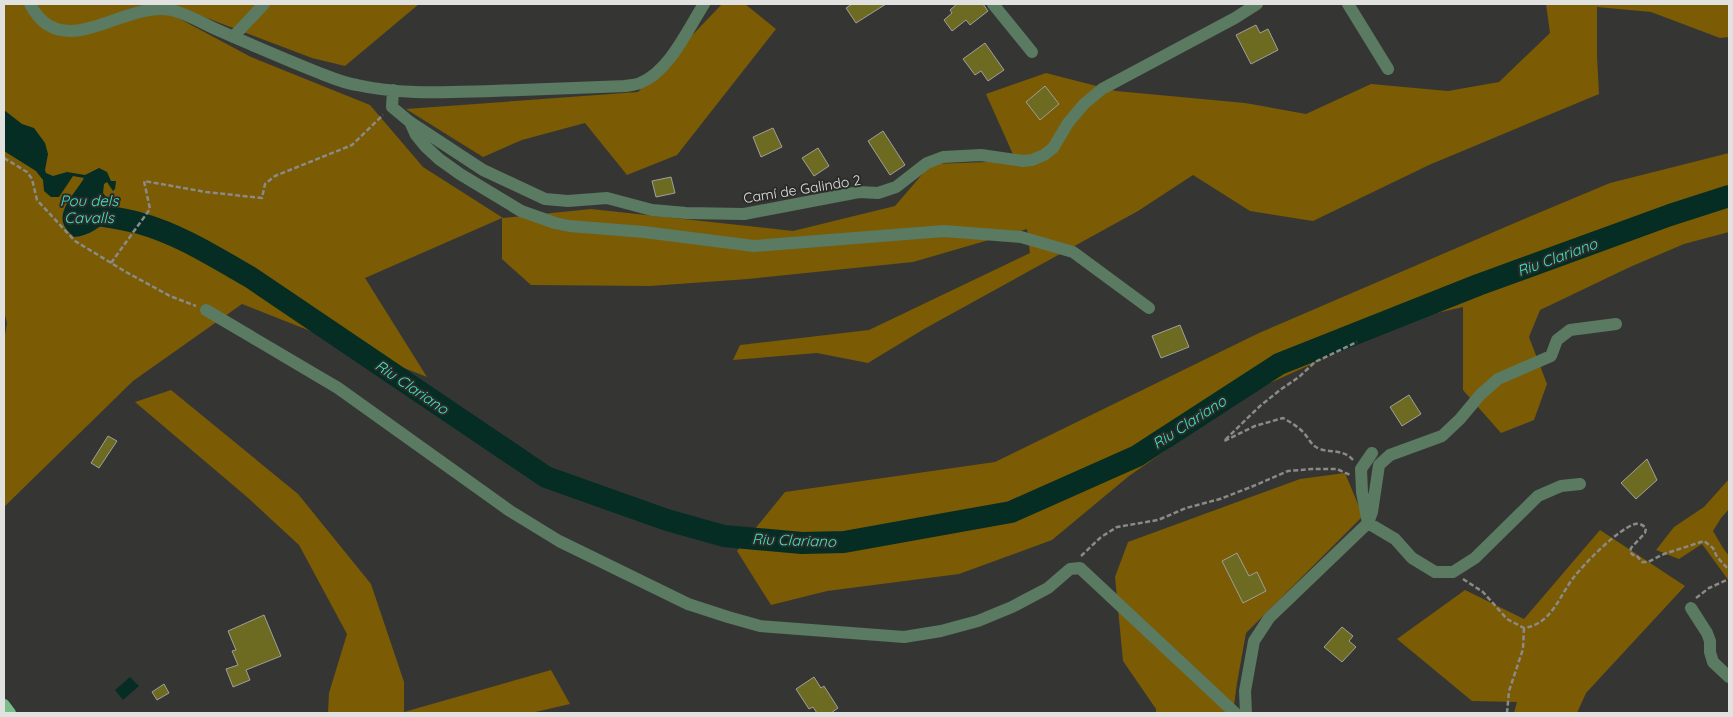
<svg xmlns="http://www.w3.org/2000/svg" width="1733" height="717" viewBox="0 0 1733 717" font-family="Quicksand,sans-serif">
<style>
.green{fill:#7b5b03}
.water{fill:#052d24}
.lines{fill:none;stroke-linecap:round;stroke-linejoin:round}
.river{stroke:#052d24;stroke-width:22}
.building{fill:#6d6a21;stroke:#a0a09c}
.path{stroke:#8a8b89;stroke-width:2.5;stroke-dasharray:5 2.5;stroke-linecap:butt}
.minor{stroke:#5a7a61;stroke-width:12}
.major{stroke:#7abc8b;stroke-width:12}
.labels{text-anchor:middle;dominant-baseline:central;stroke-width:4;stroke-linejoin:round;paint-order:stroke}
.street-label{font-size:14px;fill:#e1e2e0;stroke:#2b2c2a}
.water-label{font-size:15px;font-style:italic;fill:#3de7c1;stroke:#2b2c2a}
</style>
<rect width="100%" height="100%" fill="#353634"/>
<!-- green -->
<path class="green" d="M4,4H152L251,57L370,105L423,167L503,218L591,209L793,231L895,206L931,164L1016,161L986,94L1046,73L1116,91L1245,103L1306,114L1371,84L1448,91L1499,82L1550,33L1546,4H1729V37L1720,38L1651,12L1597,7V56L1599,94L1429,165L1313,221L1250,211L1193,175L1138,211L924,329L868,363L817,353L733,360L740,345L869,330L1030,253L1027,229L913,262L748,279L650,286L531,285L502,259V218L365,278L427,377L242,304L133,381L4,507V341L7,323L4,311Z
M170,4H419L345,66L312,58Z
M722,4H745L776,29L677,155L627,175L585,123L522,140L483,157L406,109L638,92Z
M1729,153V232L1684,244L1630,267L1540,310L1529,337L1547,384L1534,420L1501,433L1463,390V307L1411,319L1250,392L1129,476L1052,540L959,574L827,591L771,605L737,551L785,492L995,462L1259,333L1517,222L1610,183Z
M171,390L298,494L371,584L404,682V712L551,670L570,704L531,713H328L329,693L347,634L299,545L247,497L135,402Z
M1345,473L1363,516L1246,633L1237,683L1233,713H1156V709L1123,661L1115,577L1128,542L1300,479Z
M1729,479V509L1721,518L1713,531L1723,548L1729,556V581L1702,544L1679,559L1656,550L1674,527L1704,507Z
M1600,530L1685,586L1586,693L1577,713H1514L1517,702L1472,701L1397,639L1465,590L1524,619Z"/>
<!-- water -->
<path class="water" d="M4,110L22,124L34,128L45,143L48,154L45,170L46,173L53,176L67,172L85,175L99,168L107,172L111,181H116L115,189L113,191L107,182L104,184L103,193L111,203V212L114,218C100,225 91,236 74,237C71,234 66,230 64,225C57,210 77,191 84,178L73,176L59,197H51L44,191L43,180L36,171L4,151Z
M130,677L139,686L123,700L115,690Z"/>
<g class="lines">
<!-- river -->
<path class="river" d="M82,212C101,216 121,218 139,223C179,234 215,257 250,277L546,477L667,520L724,536L802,543L844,542L1011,512L1137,456L1279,364L1478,285L1670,215L1729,196"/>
</g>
<!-- building -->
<path class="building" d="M852,4H886L856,23L846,8Z
M957,4H983L988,11L970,25L966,20L952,31L944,20L952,13L950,10Z
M1256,25L1260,33L1268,29L1278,50L1251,64L1236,35Z
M985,43L1004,70L988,81L981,71L975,75L963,59Z
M1045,86L1059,104L1040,120L1026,102Z
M773,128L782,147L761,157L753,137Z
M883,131L905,165L890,175L868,141Z
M818,148L829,166L814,176L802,158Z
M671,177L675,193L656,197L652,181Z
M1180,325L1189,347L1161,358L1152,336Z
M1409,395L1421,414L1402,426L1390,407Z
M108,436L117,441L99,468L91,463Z
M1647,459L1657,480L1636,499L1621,483Z
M1237,553L1249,576L1257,572L1266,591L1243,603L1222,561Z
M264,615L281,656L246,670L250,680L233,687L226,669L238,665L232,651L236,650L228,631Z
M1342,627L1353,636L1349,641L1356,647L1342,662L1324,647Z
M814,677L821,688L824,686L838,708L831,713H817L813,707L809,709L796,689Z
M164,684L169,693L157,700L152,692Z"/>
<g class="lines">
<!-- path -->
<path class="path" d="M4,158L27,172L32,179L37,200L75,241L126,272L170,296L196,306
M111,263L150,209L144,181L206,192L262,198L265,184L275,176L352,145L383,115
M1353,460C1343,449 1332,453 1320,449C1311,446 1309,438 1303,432C1297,426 1290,422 1283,418L1255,426L1224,441L1260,406L1280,390L1299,377L1315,362L1357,342
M1081,556L1101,537L1117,527L1158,520L1186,508L1220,499L1251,487L1288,471L1312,469H1337L1350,475
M1463,579L1483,592L1507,619L1524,628C1552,624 1559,596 1574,577C1585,563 1618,529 1635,524C1639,523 1643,525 1646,528L1645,533L1631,548L1630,552L1633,555H1636L1642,562H1648L1664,554L1704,541L1713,548L1717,557L1729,570
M1696,598L1709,588L1729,579
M1507,713L1509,691L1523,649L1524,628"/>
<!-- minor -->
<path class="minor" d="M30,4C62,66 124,0 171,10C188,14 204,24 220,31C252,45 284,59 317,72C330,77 343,83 357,85C401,95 447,92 492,91C537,89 581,88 625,86C630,85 636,85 640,83C669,72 688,29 704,4
M993,4L1032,52
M1348,4L1388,69
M233,37L264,4
M393,90L392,107L410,122L483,170L545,199L568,201L607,198L652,210L686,213L744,214L859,192L878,193L896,187L927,163L943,157L981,155L1023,161L1032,160L1044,155L1053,148L1068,123L1084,104L1102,89L1235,18L1257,4
M411,124L416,135L425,146L439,159L460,174L521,211L555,223L569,226L644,232L754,246L944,231L1021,237L1073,252L1149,308
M206,310L338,388L510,511L559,541L688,604L728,617L760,626L904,637L941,631L978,621L1012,607L1048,588L1070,569L1080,568L1235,713
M1372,453L1361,469L1362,492L1368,523L1395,539L1412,558L1435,572H1453L1475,558L1538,496L1561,486L1580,484
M1691,608L1707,633L1710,641V652L1713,662L1729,677
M1246,713L1245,691L1254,641L1269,618L1368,523L1372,512L1379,465L1390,455L1442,436L1460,419L1480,395L1498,379L1551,356L1557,340L1570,330L1616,324"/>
<!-- major -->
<path class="major" d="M4,705L10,713"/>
</g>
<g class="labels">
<!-- street labels -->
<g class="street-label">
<text transform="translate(802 189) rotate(-9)">Camí de Galindo 2</text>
</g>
<!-- water labels -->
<g class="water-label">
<text x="89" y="200">Pou dels<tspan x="89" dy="17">Cavalls</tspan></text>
<text transform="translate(1557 257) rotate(-20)">Riu Clariano</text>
<text transform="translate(412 387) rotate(34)">Riu Clariano</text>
<text transform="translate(1189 422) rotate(-33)">Riu Clariano</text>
<text transform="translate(794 540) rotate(2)">Riu Clariano</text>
</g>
</g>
<!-- border -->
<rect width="1733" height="717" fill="none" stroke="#e1e2e0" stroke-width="10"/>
</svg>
